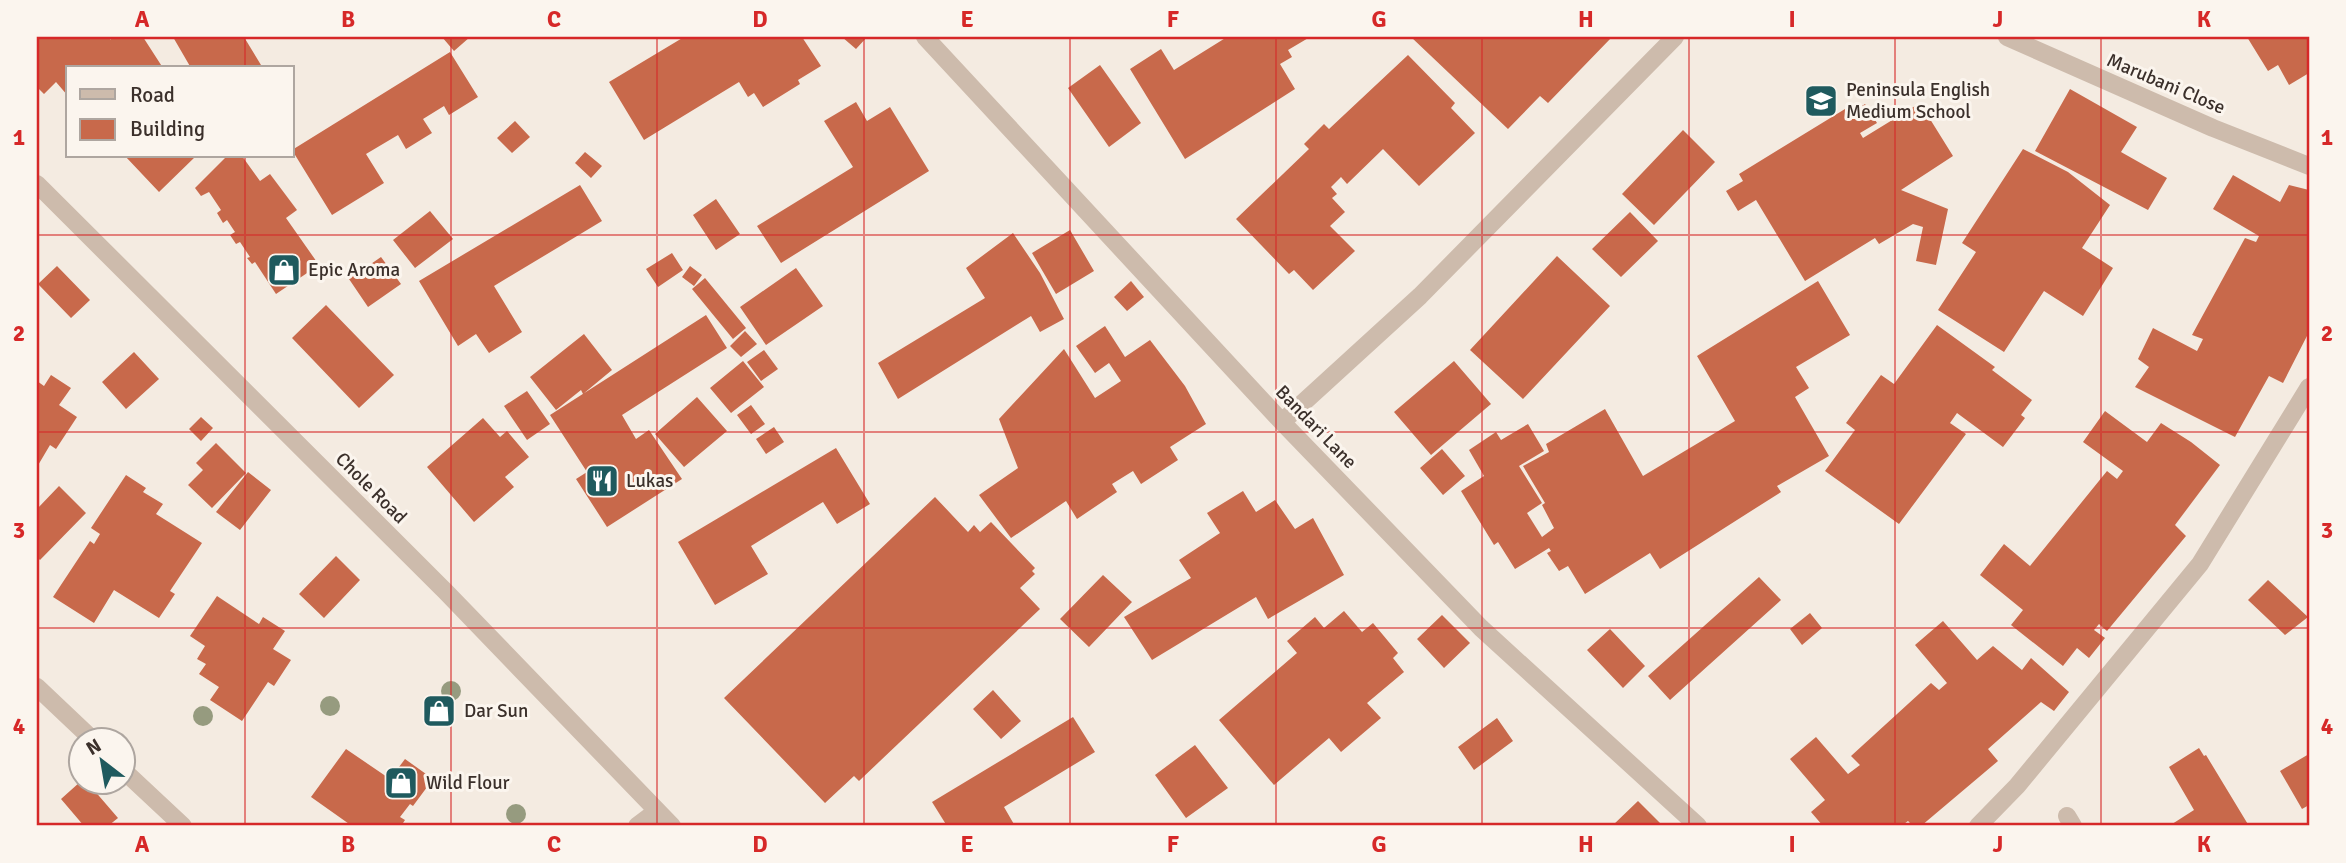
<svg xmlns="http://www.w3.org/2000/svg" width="2346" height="863" viewBox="0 0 2346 863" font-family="Signika,sans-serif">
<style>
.building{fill:#c8694b}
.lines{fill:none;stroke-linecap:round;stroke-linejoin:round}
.minor{stroke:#cdbbac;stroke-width:18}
.tree{fill:#969b7f}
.grid{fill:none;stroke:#d62828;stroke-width:2;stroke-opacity:0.55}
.labels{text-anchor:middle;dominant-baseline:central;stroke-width:6;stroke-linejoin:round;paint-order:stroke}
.street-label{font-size:19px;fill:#3b302b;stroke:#fbf5ee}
.poi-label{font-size:19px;fill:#3b302b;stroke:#fbf5ee;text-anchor:start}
.neatline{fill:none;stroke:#d62828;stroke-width:2.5}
.grid-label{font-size:23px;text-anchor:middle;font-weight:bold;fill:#d62828}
</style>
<rect width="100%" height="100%" fill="#f4ebe1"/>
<!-- building -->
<path class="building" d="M37,37H109L111,40V37H143L163,68H68V96L56,82L44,94L37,87Z
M173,37H244L261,65L256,68H191Z
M442,37H470L454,51Z
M684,37H802L821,66L798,80L800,84L763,107L754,93L748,97L739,82L644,140L609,82Z
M842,37H867L856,49Z
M1227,37H1310L1288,50L1292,57L1280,64L1295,89L1185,159L1130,69L1161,49L1174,70Z
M1411,37H1612L1548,103L1540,96L1508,129Z
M2247,37H2309V73L2289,85L2278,65L2268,71Z
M450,52L478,97L449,115L444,106L423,119L432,133L406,149L398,135L366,154L384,183L332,215L292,150Z
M1408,55L1455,103L1451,108L1475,133L1419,186L1383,149L1347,184L1341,177L1331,187L1337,194L1332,198L1345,212L1330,226L1355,251L1313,290L1294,270L1289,274L1236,219L1309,149L1304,144L1324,124L1329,129Z
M1100,65L1141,123L1109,147L1068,88Z
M2070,89L2137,127L2121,152L2167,178L2148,210L2035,151Z
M856,102L867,121L890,107L929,171L781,263L757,226L853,167L824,121Z
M1920,103L1953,156L1901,190L1948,209L1936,265L1916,261L1923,227L1913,224L1879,244L1875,238L1805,281L1756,200L1738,211L1726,191L1743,181L1739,174L1845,109L1848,115L1865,104L1877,123L1860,133L1863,138Z
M515,121L530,137L512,153L497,138Z
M1683,130L1715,162L1654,225L1622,194Z
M2023,149L2068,172L2110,205L2082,248L2113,268L2083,316L2044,291L2004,352L1938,310L1976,252L1962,243Z
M585,152L602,166L591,178L575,163Z
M125,156H196L159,192Z
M227,156H242L260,181L270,174L297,210L286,218L319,265L276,294L255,262L252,264L247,258L250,257L240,242L236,244L230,235L235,232L227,220L223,223L217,213L221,210L209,192L201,196L195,188Z
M2233,175L2280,202L2289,185L2309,190V332L2283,383L2269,376L2235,437L2135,387L2149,367L2138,359L2153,328L2197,351L2203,339L2192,335L2245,238L2256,242L2259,236L2213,209Z
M580,185L602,221L494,286L522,332L489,353L476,334L458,346L419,281Z
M716,199L740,234L716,250L693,215Z
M430,211L453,239L415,268L393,240Z
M1630,212L1658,241L1621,277L1592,249Z
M1070,230L1094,271L1056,294L1032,253Z
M1013,233L1040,273L1064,319L1040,332L1031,316L898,399L878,363L985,298L966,268Z
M672,253L683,270L658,287L646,269Z
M1557,256L1610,306L1523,399L1470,350Z
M381,257L401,284L368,307L349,279Z
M57,266L90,300L71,318L38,284Z
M690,266L702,275L694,286L682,277Z
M796,268L823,306L766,345L740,307Z
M705,278L746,328L733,339L692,289Z
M1131,281L1144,297L1127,311L1114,297Z
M1818,281L1850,335L1796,367L1809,388L1795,397L1829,456L1777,486L1781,492L1660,569L1650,553L1585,594L1568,566L1559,571L1547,553L1551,551L1549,548L1515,569L1498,542L1494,545L1461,491L1484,476L1469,450L1496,432L1501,440L1528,424L1544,451L1519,466L1542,503L1527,513L1542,537L1554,528L1542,505L1545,503L1523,466L1549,452L1546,444L1605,409L1643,476L1735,421L1697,356Z
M326,305L394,375L359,408L292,338Z
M706,315L727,348L622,415L636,439L649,430L682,479L607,527L576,479L587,472L550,415Z
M1937,325L1995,367L1992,370L2032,400L2021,415L2025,418L2003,447L1957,413L1950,423L1966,434L1899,524L1825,471L1855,430L1846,423L1881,375L1894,384Z
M1105,326L1125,357L1150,340L1185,386L1206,424L1170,447L1178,460L1141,484L1133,471L1112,484L1117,492L1077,519L1066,501L1011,538L979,495L1018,468L999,419L1064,349L1095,398L1121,381L1109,363L1095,373L1076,346Z
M745,331L757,344L741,357L730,346Z
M584,334L612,370L583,394L581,390L556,410L530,377Z
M764,350L778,369L761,381L747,362Z
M134,352L159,379L126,409L102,382Z
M743,361L764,387L731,413L710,388Z
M1454,361L1491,404L1431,455L1394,412Z
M51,375L71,388L59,405L77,417L56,449L50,445L37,467V381L44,386Z
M527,391L550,424L527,440L504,406Z
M697,397L727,431L684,467L655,434Z
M751,405L765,424L751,434L737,415Z
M2105,411L2147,442L2161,423L2191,442L2220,465L2175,525L2186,536L2107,631L2099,624L2094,630L2105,638L2089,658L2077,648L2063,666L2011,625L2023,610L1980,575L2004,544L2030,566L2107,471L2117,479L2123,471L2083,442Z
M201,417L213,428L201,441L189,429Z
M483,418L500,437L507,431L529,457L505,477L514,487L474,522L427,467Z
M774,427L784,442L766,454L756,439Z
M216,443L246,473L212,508L188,485L203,470L196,463Z
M836,448L870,504L837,524L823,502L751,546L768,574L715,605L678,542Z
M1442,449L1465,476L1443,495L1420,468Z
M248,472L271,490L240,530L216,512Z
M126,475L146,488L143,492L163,504L156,514L202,543L170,591L175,594L159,618L114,590L94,623L53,597L90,541L94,544L100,534L91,528Z
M59,486L86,513L40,560L37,557V509Z
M1243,491L1256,512L1275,500L1295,529L1313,518L1344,575L1268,619L1256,597L1152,660L1124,617L1191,578L1179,560L1220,533L1207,513Z
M935,497L968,532L974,525L980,532L991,522L1035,568L1032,571L1035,574L1020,588L1040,609L859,781L854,776L825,803L724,698Z
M336,556L360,580L324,618L299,594Z
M1103,575L1132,602L1089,647L1060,619Z
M1759,577L1781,600L1670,700L1648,676Z
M2268,580L2308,617L2285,635L2248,600Z
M217,596L259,624L263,617L285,631L273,649L291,660L274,686L268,682L242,721L210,700L219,687L199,674L206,664L197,659L205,646L190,636Z
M1344,611L1362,632L1373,623L1398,653L1393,658L1404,672L1367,703L1381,718L1341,752L1329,738L1274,785L1219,720L1297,653L1287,641L1315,617L1324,628Z
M1810,613L1822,628L1802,645L1790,629Z
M1442,615L1470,643L1444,668L1417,639Z
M1943,621L1977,660L1993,646L2022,670L2031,658L2069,692L2054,711L2041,702L1988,749L1998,761L1921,826H1913L1908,821L1901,826H1823L1811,812L1825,800L1790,759L1816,737L1848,774L1860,765L1851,756L1931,683L1939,690L1947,683L1915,645Z
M1610,629L1645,666L1623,688L1587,650Z
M993,690L1021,721L1001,739L973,709Z
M1073,717L1095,752L1004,807L1015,826H947L932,802Z
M1497,718L1513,741L1474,770L1458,747Z
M1195,745L1228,788L1186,818L1155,775Z
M2199,748L2204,756L2206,755L2249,826H2169L2194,810L2169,767Z
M346,749L390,779L405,759L433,779L413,806L410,804L400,817L405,820L401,826H352L311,797Z
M2309,754V805L2302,809L2280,771Z
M80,782H87L118,818L108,826H84L61,799Z
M1638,801L1663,826H1612Z"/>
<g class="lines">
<!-- minor -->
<path class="minor" d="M925,37L1282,422L1481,628L1698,826
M2007,37L2213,128L2309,166
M37,184L446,592L672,826
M1282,422L1420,296L1675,37
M37,687L93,740
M122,769L183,826
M2067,816L2073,826
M637,826L657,811
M1978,826L2017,786L2200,564L2309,387"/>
</g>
<!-- trees -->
<g class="tree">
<circle cx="451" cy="691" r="10"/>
<circle cx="330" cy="706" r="10"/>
<circle cx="203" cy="716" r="10"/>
<circle cx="516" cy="814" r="10"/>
</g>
<!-- grid -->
<path class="grid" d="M245,37V68M451,37V826M657,37V826M864,37V826M1070,37V826M1276,37V826M1482,37V826M1689,37V826M1895,37V826M2101,37V826M245,156V826M37,235H2309M37,432H2309M37,628H2309"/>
<!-- icons -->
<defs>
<symbol id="school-square" viewBox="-11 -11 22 22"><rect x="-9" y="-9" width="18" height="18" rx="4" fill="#1f5a5e" stroke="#fbf5ee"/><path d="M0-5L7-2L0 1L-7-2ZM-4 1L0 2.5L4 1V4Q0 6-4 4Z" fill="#fff"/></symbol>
<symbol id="shop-square" viewBox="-11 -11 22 22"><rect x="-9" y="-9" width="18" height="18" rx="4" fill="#1f5a5e" stroke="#fbf5ee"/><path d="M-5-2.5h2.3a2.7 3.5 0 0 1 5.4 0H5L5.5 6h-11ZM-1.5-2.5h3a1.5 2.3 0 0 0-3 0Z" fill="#fff"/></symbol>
<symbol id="restaurant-square" viewBox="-11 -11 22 22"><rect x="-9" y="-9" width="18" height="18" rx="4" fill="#1f5a5e" stroke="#fbf5ee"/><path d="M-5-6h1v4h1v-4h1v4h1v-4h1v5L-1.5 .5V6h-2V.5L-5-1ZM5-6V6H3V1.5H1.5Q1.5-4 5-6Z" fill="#fff"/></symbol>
</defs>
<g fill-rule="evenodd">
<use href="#school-square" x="1802" y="82" width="38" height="38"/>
<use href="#shop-square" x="265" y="251" width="38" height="38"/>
<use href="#restaurant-square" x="583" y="462" width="38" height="38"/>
<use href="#shop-square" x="420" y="692" width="38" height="38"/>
<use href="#shop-square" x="382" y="764" width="38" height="38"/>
</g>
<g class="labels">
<!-- street labels -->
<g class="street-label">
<text transform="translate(2166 84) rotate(23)">Marubani Close</text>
<text transform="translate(1316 427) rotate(46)">Bandari Lane</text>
<text transform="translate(371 488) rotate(45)">Chole Road</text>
</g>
<!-- poi labels -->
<g class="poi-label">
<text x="1846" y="90">Peninsula English<tspan x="1846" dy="22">Medium School</tspan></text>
<text x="308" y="270">Epic Aroma</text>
<text x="626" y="481">Lukas</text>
<text x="464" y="711">Dar Sun</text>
<text x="426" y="783">Wild Flour</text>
</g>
</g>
<!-- border -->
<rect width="2346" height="863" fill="none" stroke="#fbf5ee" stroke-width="77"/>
<!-- legend -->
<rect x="66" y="66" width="228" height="91" fill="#fbf5ee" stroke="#aea6a0" stroke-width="2"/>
<rect x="80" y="89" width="35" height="10" fill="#cdbbac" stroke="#aea6a0" stroke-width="2"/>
<text x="130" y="102" font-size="21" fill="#3b302b">Road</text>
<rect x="80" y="119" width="35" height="21" fill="#c8694b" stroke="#aea6a0" stroke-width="2"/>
<text x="130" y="136" font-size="21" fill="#3b302b">Building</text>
<!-- north arrow -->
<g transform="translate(102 761) rotate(329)"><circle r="33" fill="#fbf5ee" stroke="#aea6a0" stroke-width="2"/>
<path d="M0-5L12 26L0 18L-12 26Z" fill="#1f5a5e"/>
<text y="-10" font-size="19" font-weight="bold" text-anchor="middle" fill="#3b302b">N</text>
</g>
<rect x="38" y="38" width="2270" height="786" class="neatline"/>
<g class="grid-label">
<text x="142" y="27">A</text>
<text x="348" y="27">B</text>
<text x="554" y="27">C</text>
<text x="760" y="27">D</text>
<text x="967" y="27">E</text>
<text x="1173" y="27">F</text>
<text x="1379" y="27">G</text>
<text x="1586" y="27">H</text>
<text x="1792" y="27">I</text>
<text x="1998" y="27">J</text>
<text x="2204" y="27">K</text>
<text x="19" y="145">1</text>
<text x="2327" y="145">1</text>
<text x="19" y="341">2</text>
<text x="2327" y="341">2</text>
<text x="19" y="538">3</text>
<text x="2327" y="538">3</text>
<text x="19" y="734">4</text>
<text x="2327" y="734">4</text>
<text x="142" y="852">A</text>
<text x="348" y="852">B</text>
<text x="554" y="852">C</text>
<text x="760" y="852">D</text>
<text x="967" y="852">E</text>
<text x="1173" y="852">F</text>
<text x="1379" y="852">G</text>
<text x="1586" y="852">H</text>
<text x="1792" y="852">I</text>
<text x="1998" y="852">J</text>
<text x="2204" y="852">K</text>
</g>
</svg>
